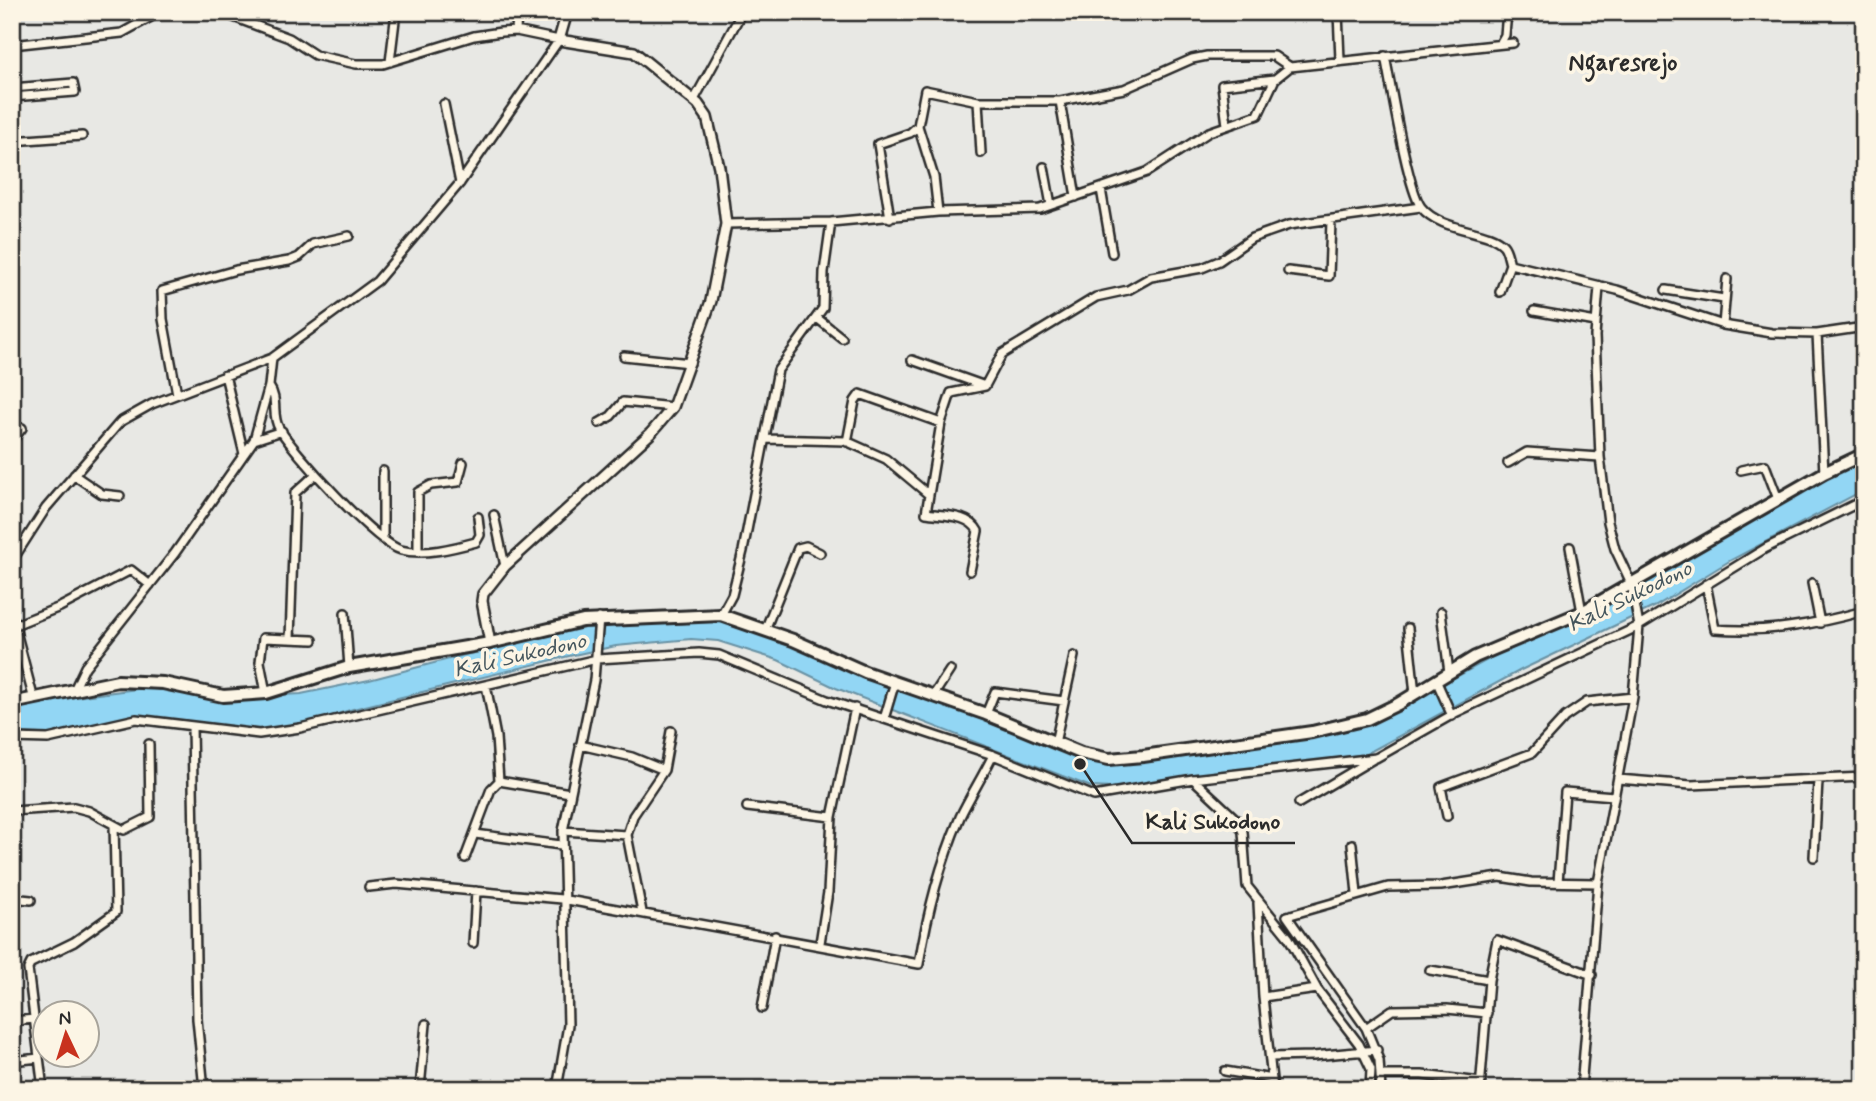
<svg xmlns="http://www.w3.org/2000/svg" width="1876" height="1101" viewBox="0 0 1876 1101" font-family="Mynerve,sans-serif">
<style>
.water{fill:#92d6f4;stroke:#6992a4;stroke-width:2}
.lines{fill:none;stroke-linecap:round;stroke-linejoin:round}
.minor-casing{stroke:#2b2b2b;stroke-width:12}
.tertiary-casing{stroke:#2b2b2b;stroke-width:14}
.secondary-casing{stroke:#2b2b2b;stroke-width:16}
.minor{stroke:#fcf5e5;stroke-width:7}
.tertiary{stroke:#fcf5e5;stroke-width:9}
.secondary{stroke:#fcf5e5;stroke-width:10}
.labels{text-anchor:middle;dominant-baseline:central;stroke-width:7;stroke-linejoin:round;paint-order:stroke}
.water-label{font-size:23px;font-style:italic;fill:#45565d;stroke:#fcf5e5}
.quarter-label{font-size:24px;font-weight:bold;fill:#2b2b2b;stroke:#fcf5e5}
.leader{fill:none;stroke:#2b2b2b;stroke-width:2.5}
.callout-dot{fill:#2b2b2b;stroke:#fcf5e5;stroke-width:2.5}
.callout-label{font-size:23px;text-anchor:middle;font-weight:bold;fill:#2b2b2b;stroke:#fcf5e5;stroke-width:7;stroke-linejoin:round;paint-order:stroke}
</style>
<rect width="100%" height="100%" fill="#e8e8e4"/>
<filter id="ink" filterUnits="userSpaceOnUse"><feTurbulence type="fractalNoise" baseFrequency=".0143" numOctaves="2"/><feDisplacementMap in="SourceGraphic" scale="14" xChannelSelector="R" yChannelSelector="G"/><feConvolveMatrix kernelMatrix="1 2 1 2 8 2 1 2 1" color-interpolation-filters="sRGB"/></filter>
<g filter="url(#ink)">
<!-- water -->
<path class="water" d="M1864,459V490L1731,560L1656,606L1521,670L1366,754L1112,788L1091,787L836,688L778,660L718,641L691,639L616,646L569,656L353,709L298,727L249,732L149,716L53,735L12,732V705L145,688L230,698L301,694L369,680L587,623L724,619L1045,744L1106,762L1357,726L1408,703L1846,465Z"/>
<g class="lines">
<defs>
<path id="minor" d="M1338,12L1340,60
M516,31L517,12
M1501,42L1505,35L1507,12
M12,45L122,33L160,12
M1385,56C1391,85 1407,187 1421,207C1441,232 1488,229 1503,245C1507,249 1508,258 1510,264
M390,62L396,12
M12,88L73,83L75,92L12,97
M694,100L742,12
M978,101L981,153
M1060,101L1076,197
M444,104L460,183
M1227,125L1222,85L1275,79
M12,141L82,136
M1044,167L1051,205
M1101,189L1112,253
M938,212L934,177L918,126L925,90L978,101H1060L1124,89L1192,59L1207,56H1274L1290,67
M890,218L878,144L910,133L918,126
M726,224L831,222L938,212L1040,209L1147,172L1209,132L1258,115L1275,79L1290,67L1513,43
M1288,271L1329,276L1331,221
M1666,290L1724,299
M1500,292L1510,264L1617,290L1723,325L1772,333L1817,334L1864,327
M1534,311L1596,322
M817,318L842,338
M1723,325L1727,279
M1817,334L1824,473
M624,356L690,363
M912,360L985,386
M225,375L244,454
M269,386C279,400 271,415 279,428C293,452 376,543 401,550C423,556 454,548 476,542L480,535L478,517
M177,394L163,319L162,291L236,270L289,261L299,257L313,244L349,236
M599,423L611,416L623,402L673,407
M765,439L846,441L886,459L928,494
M254,440L282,431
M12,441L22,428
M847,442L855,401L860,394L941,423
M1508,463L1527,452L1600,457
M1741,470L1765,465L1778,499
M383,471V538
M74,475L102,494L120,496
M494,515L505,566
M1570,547L1582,612
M418,551V492L431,485L458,482L463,463
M12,561L46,508L120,422L152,404L272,358L377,281L460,183L559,40L516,31L501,32L474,36L383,64H356L315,55L289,38L220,12
M970,571L978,531C969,514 944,516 926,513L941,423L951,393L985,386L1002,354L1096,297L1128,290L1151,277L1202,268L1219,261L1252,238L1289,225L1421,207
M1812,583L1820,623
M1706,584L1715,629C1767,633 1813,625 1864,611
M1441,612L1449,672
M345,613L349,667
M721,615L732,595L743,551L778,370L823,308L824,272L831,222
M12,616L34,700
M15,625L60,607L131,570L150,585
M1408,628L1415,694
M765,630L798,548L806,546L820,553
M290,639L295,493L316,474
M1436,680L1452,716
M74,690L85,667L175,553L254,440L269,386L272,358
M266,693L260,662L263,638L313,640
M933,696L950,670
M986,714L995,692L1064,701
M884,719L895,682
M192,726L197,1019L204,1089
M12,738L48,739L136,719L259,734L300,728L597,659L699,653L719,655L827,700L993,755L1094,796L1193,779L1376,758L1457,712L1639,626L1766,548L1864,500
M1055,743L1074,656
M580,745L632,757L664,770
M1193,779L1237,820L1243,832L1247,886L1289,938L1317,989L1359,1044L1371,1069L1370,1089
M1618,779L1691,785L1864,777
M499,781L570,793
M1299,803L1375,758
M747,807L832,817L828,892L820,943
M12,811L74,807L89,811L124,830L150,817L149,744
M1447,816L1441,787L1532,753L1565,717L1587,702L1633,697
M832,817L855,708
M563,831L627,835
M475,834L561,845
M1352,844L1357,894
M1814,857L1818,781
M465,858L491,789L499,781L496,737L486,685
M1558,882L1565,792L1614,796
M369,887L396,884L562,899L919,964C927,913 940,864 960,817C970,796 983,776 993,755
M12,898L31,900
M1258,903L1263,997L1273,1089
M642,912L627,835L633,816L664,770L671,731
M473,943L476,891
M1430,970L1489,980
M1263,997L1317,989
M762,1008L775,936
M12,1021L35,1019
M1366,1028L1392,1010L1447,1009L1487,1013
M1270,1057L1313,1056L1377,1050
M12,1061L39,1058
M1225,1071L1272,1079
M1381,1075H1422L1481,1082
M291,1086L324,1089
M420,1088L426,1024
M43,1089L28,969L31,963L74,942L116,912L114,825
M408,1089H444
M557,1089L568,1025L563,831L594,680L599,618
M1381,1089L1379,1060L1366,1028L1287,916L1388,887L1441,886L1500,877L1531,882L1598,883
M1480,1089L1489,980L1497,940L1592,975
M1581,1089L1598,883L1633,697L1639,626L1631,583L1615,549L1608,522L1600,457L1595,336L1599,287"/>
<path id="tertiary" d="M490,643L482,601L483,594L505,566L651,433L673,407L711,301L726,224L719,167L707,117L698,104L634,52L559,40L567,12"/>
<path id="secondary" d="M12,703L118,681L163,683L223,696L266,693L349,667L490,643L583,621L721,615L793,640L865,672L986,714L1081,753L1109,759L1143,756L1312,732L1367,719L1398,704L1475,657L1582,612L1824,473L1864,454"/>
</defs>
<!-- minor casing -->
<use href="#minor" class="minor-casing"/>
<!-- tertiary casing -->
<use href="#tertiary" class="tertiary-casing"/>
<!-- secondary casing -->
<use href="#secondary" class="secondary-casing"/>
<!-- minor -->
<use href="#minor" class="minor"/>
<!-- tertiary -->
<use href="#tertiary" class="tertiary"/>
<!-- secondary -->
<use href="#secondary" class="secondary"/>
</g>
</g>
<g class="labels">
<!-- water labels -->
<g class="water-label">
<text transform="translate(1630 597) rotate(-26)">Kali Sukodono</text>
<text transform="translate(520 656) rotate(-13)">Kali Sukodono</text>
</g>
<!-- quarter labels -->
<g class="quarter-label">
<text x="1623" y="63">Ngaresrejo</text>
</g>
</g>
<!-- callouts -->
<path class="leader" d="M1080 764L1132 843H1295"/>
<circle class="callout-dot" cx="1080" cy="764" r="7"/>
<g class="callout-label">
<text x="1213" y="829">Kali Sukodono</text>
</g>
<!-- margin -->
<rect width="1876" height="1101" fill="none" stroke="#fcf5e5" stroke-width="42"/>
<rect x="21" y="21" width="1834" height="1059" fill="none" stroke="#2b2b2b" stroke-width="2.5" filter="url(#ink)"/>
<!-- north arrow -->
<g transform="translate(66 1034) rotate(356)"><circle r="33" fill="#fcf5e5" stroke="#a8a49b" stroke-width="2"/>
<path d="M0-5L12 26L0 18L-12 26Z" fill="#c8321e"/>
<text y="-10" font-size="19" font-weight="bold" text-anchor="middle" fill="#2b2b2b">N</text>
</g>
</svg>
